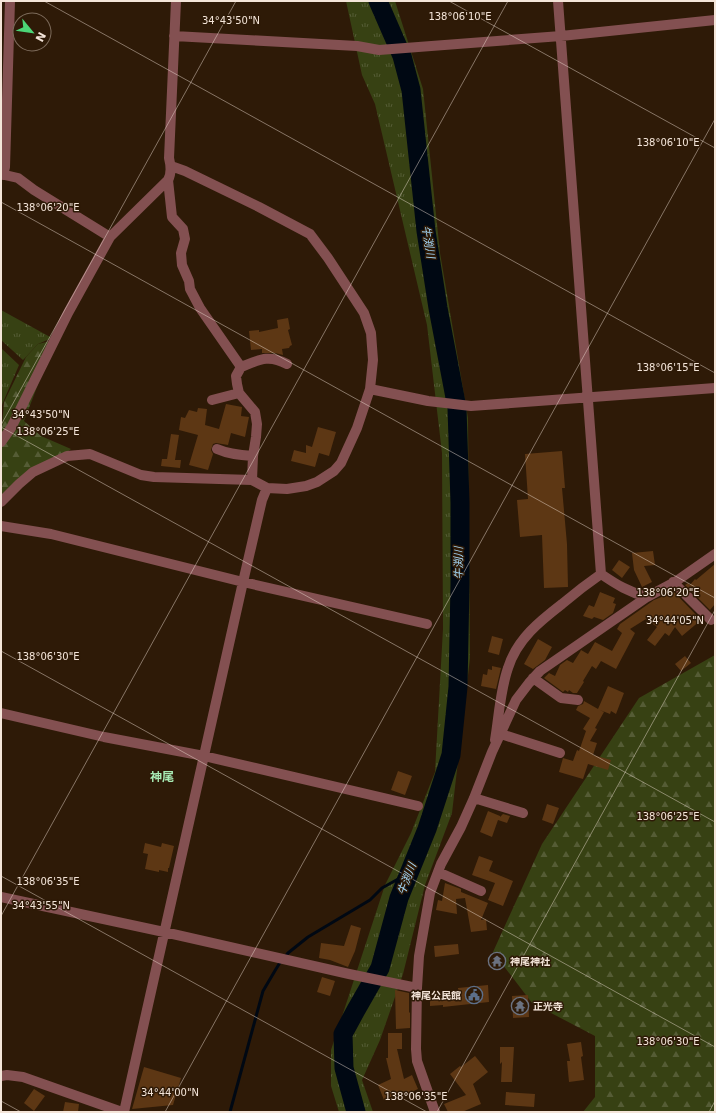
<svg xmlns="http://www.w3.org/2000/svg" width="716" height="1113" viewBox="0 0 716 1113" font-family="'DejaVu Sans','Noto Sans JP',sans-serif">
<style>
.grass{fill:url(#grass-tufts)}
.forest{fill:url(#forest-firs)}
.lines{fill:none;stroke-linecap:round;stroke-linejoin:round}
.stream{stroke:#000813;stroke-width:3}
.river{stroke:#000813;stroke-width:19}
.building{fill:#5d3714}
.minor{stroke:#835051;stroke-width:10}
.ticks{fill:none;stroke:#f4e5d9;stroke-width:1;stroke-opacity:0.45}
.labels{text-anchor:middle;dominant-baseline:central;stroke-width:3;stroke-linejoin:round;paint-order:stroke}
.poi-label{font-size:10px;font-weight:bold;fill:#f4e5d9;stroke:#2e1a07;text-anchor:start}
.water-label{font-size:11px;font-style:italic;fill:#a5dafc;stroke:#2e1a07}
.quarter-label{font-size:12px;font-weight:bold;fill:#a8ebb5;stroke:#2e1a07}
.ticks-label{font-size:10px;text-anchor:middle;fill:#f4e5d9;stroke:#2e1a07;stroke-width:3;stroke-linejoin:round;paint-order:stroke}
</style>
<defs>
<pattern id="grass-tufts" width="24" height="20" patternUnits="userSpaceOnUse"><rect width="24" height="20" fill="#374113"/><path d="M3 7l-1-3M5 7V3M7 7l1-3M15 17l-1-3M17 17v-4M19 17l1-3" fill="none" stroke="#555c35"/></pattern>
<pattern id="forest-firs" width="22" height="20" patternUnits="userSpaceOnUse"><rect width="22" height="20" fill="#374113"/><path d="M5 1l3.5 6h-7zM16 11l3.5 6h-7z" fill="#555c35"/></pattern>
</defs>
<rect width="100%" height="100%" fill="#2e1a07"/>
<!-- grass -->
<path class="grass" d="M346,1H395L423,89L440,253L468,418L470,658L452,813L425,885L403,974L380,1040L362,1080L373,1112H339L331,1086V1050L385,885L411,833L435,772L443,629L442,453L427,325L375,104L362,75Z
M1,310L52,338L38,344L23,360L1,340Z
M1,348L19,365L1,407Z"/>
<!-- forest -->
<path class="forest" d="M55,340L24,421L41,436L71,449L1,502V439L4,402L26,357L38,344Z
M715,655V1112H583L595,1097V1036L532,1003L493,952L542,844L639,698Z"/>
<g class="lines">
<!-- stream -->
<path class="stream" d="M285,957L288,953L308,937L370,900L382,888L400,878L408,879
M230,1112L263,991L276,969L281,961"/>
<!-- river -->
<path class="river" d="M356,1112L344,1068L343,1034L356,1010L380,968L399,898L427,829L451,755L458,687L460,584V503L457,408L438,308L426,231L411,90L402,56L378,1"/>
</g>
<!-- building -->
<path class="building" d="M288,318L290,329L288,330L292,345L290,346L289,348L282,349L283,355L275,353H262V349L251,350L249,331L259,330V332L278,328L277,320Z
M226,404L242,407L241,416L249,417L245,437L231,433L228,445L216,443L213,444L211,450L213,454L208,470L189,465L198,435L179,430L181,417L185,418L189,410L197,412L198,408L207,409L205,425L219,429Z
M318,427L336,432L329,456L319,453L315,467L291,461L294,450L306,453V445L312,447Z
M171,434L179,435L175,460H181L180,468L161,466L162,459H167Z
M562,451L565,488H562L567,544L568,587L544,588L542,535L520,537L517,500L528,499L525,454Z
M653,551L655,565L644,566L652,582L642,587L634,570L632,553Z
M619,560L630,567L622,578L612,570Z
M715,564V604L710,610L685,585L688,583L690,585L695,579L696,580Z
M600,592L615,598L613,603L616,604L613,613L603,620L594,617L592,619L583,616L589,605L594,607Z
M674,592L701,620L682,636L675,627L669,636L665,633L655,646L647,640L657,627L646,619L630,629L635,633L616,669L601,661L596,669L592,666L583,681L584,682L577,693H573L569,690L568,692L565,690L563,692L544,678L549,673L555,676L560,665L567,660L573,663L580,652L581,650L588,654L595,642L612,651L622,633L617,629L620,624L654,600Z
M492,636L503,639L499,655L488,652Z
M538,639L552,647L545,660L533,669L524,664Z
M685,656L691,663L681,671L675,664Z
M492,666L501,668L496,689L481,686L483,674L487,675L488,669L492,670Z
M608,686L624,693L616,714L611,711L610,714L600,710L604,712L595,728L597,729L590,741L597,743L593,755L611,760L608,770L588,764L583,779L559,772L563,758L573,761L577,750L579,751L586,731L583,729L590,718L576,710L578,706L583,704L584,701L598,709Z
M398,771L412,776L405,795L391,790Z
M547,804L559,808L553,824L542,820Z
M488,811L500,816V817L503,814L510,816L507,823L498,820L492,837L480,832Z
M145,843L161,847L162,843L174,846L169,868H168V872L159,870V872L145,869L148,854L143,853Z
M479,856L493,861L489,871L513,881L503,906L488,900L495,883L472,875Z
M445,883L461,889V892L488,903L481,920L486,919L487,930L471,932L465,898L456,899L457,914L436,910L438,900L442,901Z
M351,925L361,928L355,951L348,967L330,960L319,958L321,943L344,946Z
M458,944L459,954L435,957L434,946Z
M322,977L335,981L330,996L317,992Z
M488,985L489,1002L452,1006L443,1007V1005L430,1006V993L458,990V988Z
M395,990L409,993V1013L410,1012V1028L396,1029Z
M528,995L529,1017L513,1018L512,996Z
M388,1033H402V1049H397L404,1079L412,1075L418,1089L405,1095L403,1091L384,1100L378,1085L391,1079L386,1058H388Z
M581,1042L583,1056L581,1057L584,1080L569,1082L567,1061H570L567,1044Z
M500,1047H514L512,1082H501L502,1062L500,1064Z
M475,1056L488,1072L473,1084L481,1104L462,1112H448L444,1104L466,1095L450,1074L460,1066L461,1067Z
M144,1067L181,1078L173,1105L132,1109Z
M34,1089L45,1096L34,1111L24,1103Z
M506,1092L535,1094L534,1107L505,1105Z
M65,1102L79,1104L78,1112H63Z"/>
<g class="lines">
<!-- minor -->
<path class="minor" d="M558,1L601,574
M174,36L357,46L379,50L561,36L715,20
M1,174L18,178L34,190L110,237
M3,175L5,167L10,1
M168,180L172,217L183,229L185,239L181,253L182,265L189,281L190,289L200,308L241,367L236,376L237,384L239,393L255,412L257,424L256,437L253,456L252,480
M241,367C259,360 268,354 287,364
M370,389L428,401L471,406L715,388
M212,400L239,393
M1,442L11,428L68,313L110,237L168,180C172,173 171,166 169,158L176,1
M217,449C228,454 240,455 253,456
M1,502L19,484L33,472L67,456L90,454L141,475L154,477L252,480L267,488L287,489L306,486L317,482L334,471L341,463L357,428L370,389L373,360L371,333L364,313L328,258L310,234L259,207L185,171L171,166
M1,526L51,534L243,582L427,624
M601,574C617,585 629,592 647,597
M673,582L711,620
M533,678L561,698L578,700
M1,713L104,737L204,756L418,806
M501,734L560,753
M495,740C499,716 500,691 508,668C517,639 540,621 562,604C575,593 588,583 601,574
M474,798L523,813
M438,872L481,891
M1,897L164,932L349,974L417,988
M1,1076L7,1075L23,1077L122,1112
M124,1112L243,582L262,500L267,488
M435,1112L417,1061L416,1049L417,988L419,956L430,893L441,864L461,827L474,798L492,752L516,700L529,683L540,671L647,597L675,582L715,554"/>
</g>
<!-- ticks -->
<path class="ticks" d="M44,1L715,373M449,1L715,148M1,202L715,598M1,425L236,1M1,427L715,822M1,651L715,1047M1,876L427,1112M1,916L508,1M1,1101L21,1112M165,1112L715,119M437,1112L715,610M709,1112L715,1101"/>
<!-- icons -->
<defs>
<symbol id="temple-ring" viewBox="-11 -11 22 22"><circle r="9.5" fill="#2e1a07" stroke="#6b7280" stroke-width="1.5"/><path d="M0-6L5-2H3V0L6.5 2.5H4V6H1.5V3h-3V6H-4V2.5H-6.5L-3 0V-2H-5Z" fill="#6b7280"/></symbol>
<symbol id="civic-ring" viewBox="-11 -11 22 22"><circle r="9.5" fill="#2e1a07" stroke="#5c6f8a" stroke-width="1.5"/><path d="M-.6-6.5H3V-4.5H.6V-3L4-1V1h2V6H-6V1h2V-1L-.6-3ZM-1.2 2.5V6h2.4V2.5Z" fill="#5c6f8a"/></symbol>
</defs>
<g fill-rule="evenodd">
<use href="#temple-ring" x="487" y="951" width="20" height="20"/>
<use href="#civic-ring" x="464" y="985" width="20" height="20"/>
<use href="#temple-ring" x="510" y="996" width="20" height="20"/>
</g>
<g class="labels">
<!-- poi labels -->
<g class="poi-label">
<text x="510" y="961">神尾神社</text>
<text x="461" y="995" text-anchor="end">神尾公民館</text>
<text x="533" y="1006">正光寺</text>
</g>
<!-- water labels -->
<g class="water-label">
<text transform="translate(428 242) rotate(81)">牛渕川</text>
<text transform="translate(459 563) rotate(-91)">牛渕川</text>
<text transform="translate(407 879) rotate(-69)">牛渕川</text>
</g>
<!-- quarter labels -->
<g class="quarter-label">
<text x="162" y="777">神尾</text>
</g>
</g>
<g class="ticks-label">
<text x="460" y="20">138°06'10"E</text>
<text x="231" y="24">34°43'50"N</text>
<text x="668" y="146">138°06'10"E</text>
<text x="48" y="211">138°06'20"E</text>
<text x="668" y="371">138°06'15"E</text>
<text x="41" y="418">34°43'50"N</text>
<text x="48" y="435">138°06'25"E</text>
<text x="668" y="596">138°06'20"E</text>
<text x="675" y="624">34°44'05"N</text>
<text x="48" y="660">138°06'30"E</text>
<text x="668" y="820">138°06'25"E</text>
<text x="48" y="885">138°06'35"E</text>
<text x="41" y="909">34°43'55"N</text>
<text x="668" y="1045">138°06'30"E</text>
<text x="170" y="1096">34°44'00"N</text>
<text x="416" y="1100">138°06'35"E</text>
</g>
<!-- border -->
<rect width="716" height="1113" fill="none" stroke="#f4e5d9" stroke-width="4"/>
<!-- north arrow -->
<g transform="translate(32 32) rotate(119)"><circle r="19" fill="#2e1a07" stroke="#7d6b5b"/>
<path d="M0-3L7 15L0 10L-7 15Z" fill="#4cd677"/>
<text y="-6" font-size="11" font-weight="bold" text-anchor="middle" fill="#f4e5d9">N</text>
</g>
</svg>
